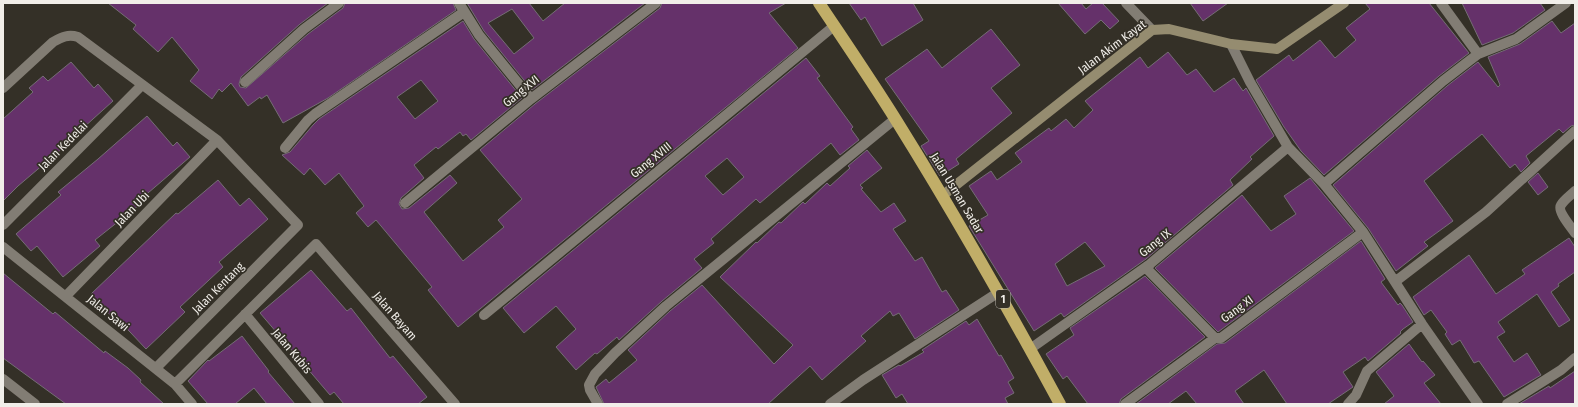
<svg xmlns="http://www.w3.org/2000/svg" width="1578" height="407" viewBox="0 0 1578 407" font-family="'Fira Sans Condensed',sans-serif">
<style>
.building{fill:#65316a;stroke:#756d75;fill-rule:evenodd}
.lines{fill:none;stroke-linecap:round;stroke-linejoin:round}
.street{stroke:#827d74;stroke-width:10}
.secondary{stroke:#958c70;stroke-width:10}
.highway{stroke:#c1ae68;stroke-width:12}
.labels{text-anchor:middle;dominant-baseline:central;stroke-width:3.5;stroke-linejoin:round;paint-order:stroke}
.shield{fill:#343027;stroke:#b8b5af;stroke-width:1}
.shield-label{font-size:11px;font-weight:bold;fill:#f1eee9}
.street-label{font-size:12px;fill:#f1eee9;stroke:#343027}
</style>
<rect width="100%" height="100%" fill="#343027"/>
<!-- building -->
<path class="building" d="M108,3H328L300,24L241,77L239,84L240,87L246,88L308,34L343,8L345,3H453L456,10L328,98L283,123L267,95L261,99L260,97L248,106L231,83L222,92L219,89L212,99L190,81L199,70L172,37L158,52L133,29L136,25Z
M467,3H529L543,21L565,3H645L532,90L484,31ZM512,9L534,38L514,54L488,23Z
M662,3H786L769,13L798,48L458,327L428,290L432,287L376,220L368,227L356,213L364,206L339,173L325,185L310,168L304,175L282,155L290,152L313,125L319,119L463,21L474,39L522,98L471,140L466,134L463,136L460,132L438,149L436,147L414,165L424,178L401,198L399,204L402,209L409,208L450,175L457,183L424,212L463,261L504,227L498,220L522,199L480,150L535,104L660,8ZM421,80L438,101L415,119L397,97Z
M849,3H913L923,20L882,46L865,17L861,20Z
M1058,3H1081L1086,9L1093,3H1102L1119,21L1110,29L1101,20L1085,34Z
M1190,3H1228L1203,21Z
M1365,3H1429L1469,53L1439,76L1324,175L1301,151L1284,127L1256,80L1289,55L1293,61L1320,40L1335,58L1356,40L1346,28L1370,9Z
M1462,3H1540L1545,10L1513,33L1482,45Z
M1552,21L1561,33L1575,23V125L1571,126L1563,133L1559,129L1526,156L1530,163L1521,172L1515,164L1510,168L1482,134L1424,181L1453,221L1424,242L1428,246L1396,271L1368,228L1333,185L1447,86L1478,62L1498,87L1500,85L1488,57L1520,44Z
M991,29L1020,65L991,88L1012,113L956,159L959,164L940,176L921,146L929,141L885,79L927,49L942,68Z
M1168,52L1187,75L1196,69L1214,92L1234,78L1243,91L1246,88L1274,136L1250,157L1252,159L1230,180L1233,185L1146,259L1064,317L1061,313L1034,331L969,226L988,215L969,186L991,171L997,180L1022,162L1015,153L1049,128L1051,131L1066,119L1074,128L1093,110L1085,101L1140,57L1148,68ZM1085,242L1105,266L1067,286L1055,264Z
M806,58L820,76L817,78L853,127L851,129L859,140L840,155L831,143L760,203L756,199L711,239L714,243L694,259L702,268L662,301L619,340L617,337L597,354L595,353L576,370L556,347L576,329L556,306L524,333L503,308ZM727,158L744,177L723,195L705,176Z
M71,62L94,88L98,84L113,101L63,146L64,147L18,186L3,201V119L33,92L29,88L43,76L48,81Z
M147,116L173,146L177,142L190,157L141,199L143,202L95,240L100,246L63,277L37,246L31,251L16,234L61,195L58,192L98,159Z
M867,150L882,168L860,185L863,188L861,189L881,212L894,203L906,221L893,229L915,261L922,257L942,292L946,290L959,310L915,339L899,313L893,316L890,311L861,336L866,341L822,380L810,366L768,404H604L596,387L606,379L609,383L637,360L628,350L670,311L702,285L774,364L793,345L720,277L756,242L757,243L779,222L781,223L803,202L805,204L827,183L830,186L850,168L848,166Z
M1538,173L1548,187L1538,195L1528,182Z
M1310,178L1354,231L1218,332L1155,268L1242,195L1271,231L1296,214L1284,196Z
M218,180L240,206L249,198L268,219L219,262L223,267L180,307L185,312L146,349L115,316L113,318L91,294L176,213L178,214Z
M1569,238L1575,247V272L1558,284L1559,286L1551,292L1570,320L1559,327L1537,294L1498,322L1505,332L1497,337L1514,362L1527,353L1541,375L1504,397L1479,361L1474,363L1460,340L1452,345L1445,334L1447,332L1431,310L1424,315L1413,297L1469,255L1496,294L1525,274L1522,270Z
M1361,241L1385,279L1381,282L1398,305L1400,303L1402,305L1413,322L1403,329L1400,332L1401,333L1368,361L1365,357L1343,372L1353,387L1328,404H1287L1264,370L1235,391L1244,404H1197L1186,391L1168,404H1136L1217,344L1225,343Z
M311,270L347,311L351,308L390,358L393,356L427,397L418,404H344L334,392L330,395L260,313Z
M3,273L53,314L55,312L104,353L105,351L128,368L141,380L140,382L164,404H66L3,358Z
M1145,276L1205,337L1121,399L1119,404H1088L1067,376L1063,379L1046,354L1074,335L1070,328Z
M977,319L999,356L1001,355L1014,378L1008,382L1014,393L1005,398L1008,404H908L902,394L896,398L882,375L899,365L900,366L924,352L922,350L966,321L969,325Z
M242,336L269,371L268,372L295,404H267L254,388L235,404H208L188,381L208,360L209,361Z
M1409,344L1422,362L1423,361L1435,375L1424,383L1441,404H1384L1394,396L1376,372Z
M1575,371V404H1519L1549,386L1550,388Z"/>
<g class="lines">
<!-- street -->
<path class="street" d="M459,3L479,35L531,99
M1126,3L1152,30
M1441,3L1478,54
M1231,44L1250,82L1288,147L1324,184L1363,232L1422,324L1478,404
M245,82L304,29L339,3
M3,88L53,42C62,37 68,34 78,37L217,140L298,225L156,368
M285,148L308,120L315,114L464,12
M1324,184L1443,81L1478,54L1516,39L1566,3
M1575,191C1571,195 1564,200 1561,205C1557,211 1571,227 1575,233
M405,203L531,99L656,3
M3,225L142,85
M3,247L175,384L192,404
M1150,264L1148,268L1149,271L1215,338
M1396,281L1486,212L1575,131
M66,296L217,140
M245,314L319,404
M484,315L834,26
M1030,349L1150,264L1288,147
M3,379L35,404
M175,384L316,244L455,404
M598,404L590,390L589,385L595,374L615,353L666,306L895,119
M830,404L863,380L999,292
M1125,404L1215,338H1221L1363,232
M1348,404L1356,395L1367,371L1422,324
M1507,404L1561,370L1575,358"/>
<!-- secondary -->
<path class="secondary" d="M942,196L1152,30L1169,29L1231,44L1277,49L1344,3"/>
<!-- highway -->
<path class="highway" d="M819,3C845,42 871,80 896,120C954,213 1008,308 1060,404"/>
</g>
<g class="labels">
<!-- shield labels -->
<rect class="shield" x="996" y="290" width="14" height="18" rx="3"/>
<g class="shield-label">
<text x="1003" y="299">1</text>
</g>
<!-- street labels -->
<g class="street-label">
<text transform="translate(1112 47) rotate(-37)">Jalan Akim Kayat</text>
<text transform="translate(521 91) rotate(-39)">Gang XVI</text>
<text transform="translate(63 146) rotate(-45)">Jalan Kedelai</text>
<text transform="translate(651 160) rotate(-39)">Gang XVIII</text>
<text transform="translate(957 193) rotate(59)">Jalan Usman Sadar</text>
<text transform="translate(132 209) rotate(-46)">Jalan Ubi</text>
<text transform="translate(1155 243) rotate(-39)">Gang IX</text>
<text transform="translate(218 288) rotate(-45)">Jalan Kentang</text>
<text transform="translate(1237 309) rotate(-36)">Gang XI</text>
<text transform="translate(108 313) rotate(39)">Jalan Sawi</text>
<text transform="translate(395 316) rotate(49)">Jalan Bayam</text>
<text transform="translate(292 351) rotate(50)">Jalan Kubis</text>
</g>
</g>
<!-- border -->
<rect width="1578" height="407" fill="none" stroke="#f1eee9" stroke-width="8"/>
</svg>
